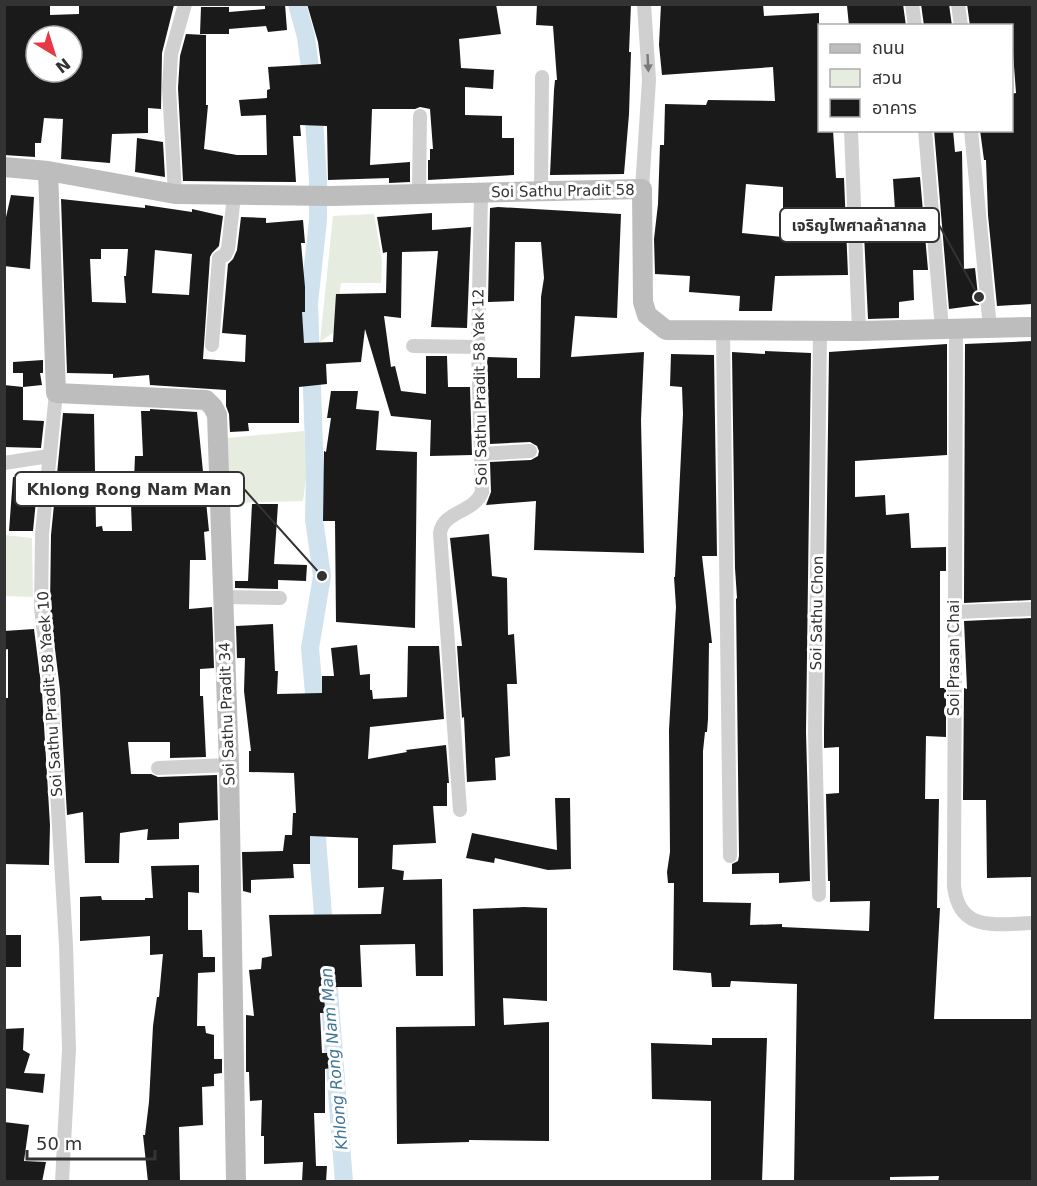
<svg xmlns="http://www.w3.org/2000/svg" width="1037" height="1186" viewBox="0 0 1037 1186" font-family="'DejaVu Sans','Noto Sans Thai',sans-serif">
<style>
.green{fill:#e6ecdf}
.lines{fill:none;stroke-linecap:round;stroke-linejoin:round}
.canal{stroke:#cfe2ee;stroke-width:18}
.building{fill:#1a1a1a;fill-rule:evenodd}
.street{stroke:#d0d0d0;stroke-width:14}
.secondary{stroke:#bdbdbd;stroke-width:20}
.oneway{fill:#7a7a7a}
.labels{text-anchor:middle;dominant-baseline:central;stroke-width:6;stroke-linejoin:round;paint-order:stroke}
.street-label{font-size:15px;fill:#333;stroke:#fff}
.water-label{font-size:16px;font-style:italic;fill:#3f7597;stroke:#fff}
.leader{fill:none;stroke:#333;stroke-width:2}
.callout-dot{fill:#333;stroke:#fff;stroke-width:2}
.callout{fill:#fff;stroke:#333;stroke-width:2}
.callout-label{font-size:16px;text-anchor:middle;font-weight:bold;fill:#333}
</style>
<rect width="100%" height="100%" fill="#fff"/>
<!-- green -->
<path class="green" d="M374,214L382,261L381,283H341L334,332L320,342L333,216Z
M304,431L307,472L303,501L229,503L227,438Z
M5,535L32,538L33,597L5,596Z"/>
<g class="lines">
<!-- canal -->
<path class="canal" d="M297,4L306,37L311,75L318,180V220L309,303L315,476L314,519L322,576L310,648L316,716
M315,813L344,1182"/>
</g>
<!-- building -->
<path class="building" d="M4,4H50V15L79,14V4L174,5L162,53L161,109L148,108V133L112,134L110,163L61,159L63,119L44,118L41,143H35V157L4,155ZM36,36H72V72H36Z
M265,4H285L287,30L268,32L266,26L229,29V34H200L201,7H229V12L265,9Z
M307,4H496L501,34L459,39L461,68L494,70L493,89L465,87V115L502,116V138H514V175L428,180V160H430V149H433L430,109L420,107L415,109H372L370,165L410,162V182L389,183V178L328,180L327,126L300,125L301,136H293L296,182L183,181L178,88L180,56L186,34L206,35V105H208L204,149L237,155H267L266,115L241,116L239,100L267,98V90L270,89L268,67L321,64L318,42Z
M537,4H631L629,52H631L629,114L624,174L550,175L554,90L555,80H557L553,26L536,25Z
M661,4H763L764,16L819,13V130H833L836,178H844L848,275L775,276L772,311H739L740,296L689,292L690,276L655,274L654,239L658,204L660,145H664L665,104L706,105L708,100L775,101L773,67L662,75L659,45ZM746,184L783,187V237L742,233Z
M855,4H903L906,26H849L847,6Z
M921,4H949L952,26H924Z
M967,4H1032V304L997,306L988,215L986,160H984L980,130H1013L1011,94L1016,93L1011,26H970Z
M934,130H953L955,152L962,151L964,269L975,268L979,305L949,309Z
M137,138L163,142L165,177L135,172Z
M920,177L928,270H913L914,300L899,302V318L868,319L863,212L895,210L893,179Z
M11,195L34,197L30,269L4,266V226Z
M61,199L145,208V205L192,212V209L223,216L219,246L212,253L210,257L203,359L245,362L246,335L222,333L228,264L233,259L237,250L241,217L266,218V223L303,220L305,243H301L305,287V312H302L304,343L333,342L336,294L386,293L387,252L383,253L377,217L432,213V230L471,227L467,328L431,327L438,251L402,252L401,318L384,316L391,367L395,366L401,391L426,394V356H447L448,387H470L472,455L430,456L431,420L391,416L365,329L361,362L326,364L327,384L299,387V423H248L249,431L230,432L229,414L226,406V390L150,385L149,375L113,378V374L67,373ZM101,249H128L126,276H124L126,303L92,302L90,259H101ZM155,250L192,254L189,295L152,293Z
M498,207L621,214L617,318L575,316L571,357L644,352L641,420L644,553L534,550L536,501L486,505L491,492L490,462L531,460L538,456L539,451L537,446L530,442L490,444L487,357L517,358V378H540L541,297L544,278L541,242H515L514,301L488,302L490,208Z
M1032,341V600L964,603L965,344Z
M947,344V455L855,461V497L885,495L886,515L909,513L911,548L946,547V571H940V688H946V737L926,736L925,799H939L937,908H940L934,1019H1032V1182H938L939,1176L890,1177V1182H794L797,984L731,981L730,987H712L711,973L673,970L674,883H668L667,872L670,852L669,730L676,607L674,577H675L683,414L682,387L670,386L671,354L714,355L717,556H702L712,643H709L708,719L707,732H705L703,751V902L751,903L750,925L782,924V927L869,931L870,901L830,902V881H828L826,794L839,793V747L824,748V732L829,352Z
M765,351L811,353L806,732L810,881L779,883V873L732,874V864L738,861L739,856L736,599L737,598L735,568L732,352L765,354Z
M43,360V373H40L42,385L23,387V373H13V362Z
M4,385L23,387V420L44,421L41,448L4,447Z
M331,391H358L356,409L379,411L376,450L417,452L415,628L336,622L335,521H323L324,451L326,452L331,418H327Z
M150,409L197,412L209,531L204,532L206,560H190L189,609L212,607L214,668L200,669V696H203L206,757L170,758V742H128L131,774H151L158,777L217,775L218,820L179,823V839L147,840L148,829L120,833L119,863H85L83,812L67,815L60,690L50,608L51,535L63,413L94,414L96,527L102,526L103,531H132L131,505H133L135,456H143L141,411H150Z
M13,477L38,480L33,531H9Z
M252,504H278L274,564L307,565L306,581L278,580V589L235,588V581H248Z
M489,534L492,576L507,578L508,635L514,634L517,684H507L510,756L495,758L496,780L467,782L464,717L462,718L457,646H462L450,538Z
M1032,618L1031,877L987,878L986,800H963L964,688L967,689L964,621Z
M273,624L275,671H278L277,694L322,693V676H334L331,648L357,645L360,675L370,674V690H372L373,699L407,697L408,646H439L444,719L370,727L368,759L407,752L406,750L446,745L449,783H447V806H433L436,843L393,845L392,869L404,871L403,880L442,879L443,976H416L415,944L360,945L362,987H324L325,1013H320L322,1053H330V1068L325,1069V1113H314L316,1166H327L326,1182H302L303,1162L264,1164V1136H261L262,1100L250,1101L249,1072H246V1015L254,1016L249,970L261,969L262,958L272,956L269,915L381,914L384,887L358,888V838L310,836V864H293L294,878L251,880V893L243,891L242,852L283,851L285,835H292L293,813H296L294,773L249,772V751H251L244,691L245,658H237L236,626Z
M34,629L42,692L50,825L49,865L4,864V698H8V649L4,650V631Z
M555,798H570L571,869L548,870L495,858L494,863L466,858L472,833L557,850Z
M199,865V893L188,892V930H202L203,957H215V972L198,973L197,1026H205L206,1033L214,1035V1059H222V1073L214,1074V1086L202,1087L203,1125L179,1127L180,1182H148L143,1135H145L149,1102L153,1026L157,997H159L163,954L150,955V936L80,941V897L101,896L102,900H145V898H153L151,866Z
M524,907L547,908V1001L503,998L504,1025L549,1022V1141L469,1140V1142L397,1144L396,1027L475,1026L473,909Z
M4,935H21V967H4Z
M24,1028L23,1050L30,1054L24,1073L45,1074L43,1093L4,1088V1029Z
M712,1038H767L762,1182H711V1101L652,1099L651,1043L712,1045Z
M4,1122L29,1125L24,1161L46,1162L42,1182H4Z"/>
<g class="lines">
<!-- street -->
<path class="street" d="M912,4L915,26
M958,4L961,26
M851,130L859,331
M925,130L942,329
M971,130L990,328
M642,189L649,80L644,4
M541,192L542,77
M175,194L169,88L171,54L185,4
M419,194L420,116
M956,328L954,886C959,933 996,924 1032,923
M723,331L730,856
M212,345L219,258L225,255L228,249L234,196
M413,346L478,347
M56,393L42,534L41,608L51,691L66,945L69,1049L62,1182
M481,454L530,451
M4,463L49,456
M223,597L280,598
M955,612L1032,609
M158,768L229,765
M460,810L440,533C443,511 474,513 482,492L478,347L481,193
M819,895L815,732L820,331"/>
<!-- secondary -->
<path class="secondary" d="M4,167L48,171L175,194L330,196L642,189L643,302L647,315L666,330L859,331L1032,327
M48,171L56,393L206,400L213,407L217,415L229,765L236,1182"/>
</g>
<!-- one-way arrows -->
<defs><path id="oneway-solid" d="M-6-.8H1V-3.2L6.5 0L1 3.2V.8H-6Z" transform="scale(1.5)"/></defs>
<use class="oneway" href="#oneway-solid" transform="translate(648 63) rotate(87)"/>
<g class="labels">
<!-- street labels -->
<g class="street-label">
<text transform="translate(563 191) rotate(-1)">Soi Sathu Pradit 58</text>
<text transform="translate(480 387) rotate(-91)">Soi Sathu Pradit 58 Yak 12</text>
<text transform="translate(817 613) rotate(-89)">Soi Sathu Chon</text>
<text transform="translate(954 658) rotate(-90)">Soi Prasan Chai</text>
<text transform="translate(50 694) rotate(-94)">Soi Sathu Pradit 58 Yaek 10</text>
<text transform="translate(227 714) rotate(-92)">Soi Sathu Pradit 34</text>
</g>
<!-- water labels -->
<g class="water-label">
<text transform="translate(334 1059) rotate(-95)">Khlong Rong Nam Man</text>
</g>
</g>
<!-- callouts -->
<path class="leader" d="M979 297L939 225M322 576L244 489"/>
<g class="callout-dot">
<circle cx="979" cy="297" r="6"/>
<circle cx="322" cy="576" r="6"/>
</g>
<g class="callout">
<rect x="780" y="208" width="159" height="34" rx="6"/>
<rect x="15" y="472" width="229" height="34" rx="6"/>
</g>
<g class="callout-label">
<text x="859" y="231">เจริญไพศาลค้าสากล</text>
<text x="129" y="495">Khlong Rong Nam Man</text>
</g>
<!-- border -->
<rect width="1037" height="1186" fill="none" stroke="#333333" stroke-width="12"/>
<!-- legend -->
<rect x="818" y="24" width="195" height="108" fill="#ffffff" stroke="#adadad" stroke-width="1.5"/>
<rect x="830" y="44" width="30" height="9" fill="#bdbdbd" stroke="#adadad" stroke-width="1.5"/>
<text x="872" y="54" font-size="18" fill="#333333">ถนน</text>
<rect x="830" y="69" width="30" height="18" fill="#e6ecdf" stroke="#adadad" stroke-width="1.5"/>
<text x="872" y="84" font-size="18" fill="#333333">สวน</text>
<rect x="830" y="99" width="30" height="18" fill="#1a1a1a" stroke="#adadad" stroke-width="1.5"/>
<text x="872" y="114" font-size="18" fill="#333333">อาคาร</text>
<!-- north arrow -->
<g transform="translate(54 54) rotate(142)"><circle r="28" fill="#ffffff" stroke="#adadad" stroke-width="1.5"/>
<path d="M0-4.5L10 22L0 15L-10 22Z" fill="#e63946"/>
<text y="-9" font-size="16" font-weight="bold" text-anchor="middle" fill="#333333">N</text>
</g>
<!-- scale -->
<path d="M27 1150v9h128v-9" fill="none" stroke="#333333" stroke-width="3"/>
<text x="36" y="1150" font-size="18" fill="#333333" stroke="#ffffff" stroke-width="4.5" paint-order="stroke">50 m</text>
</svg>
